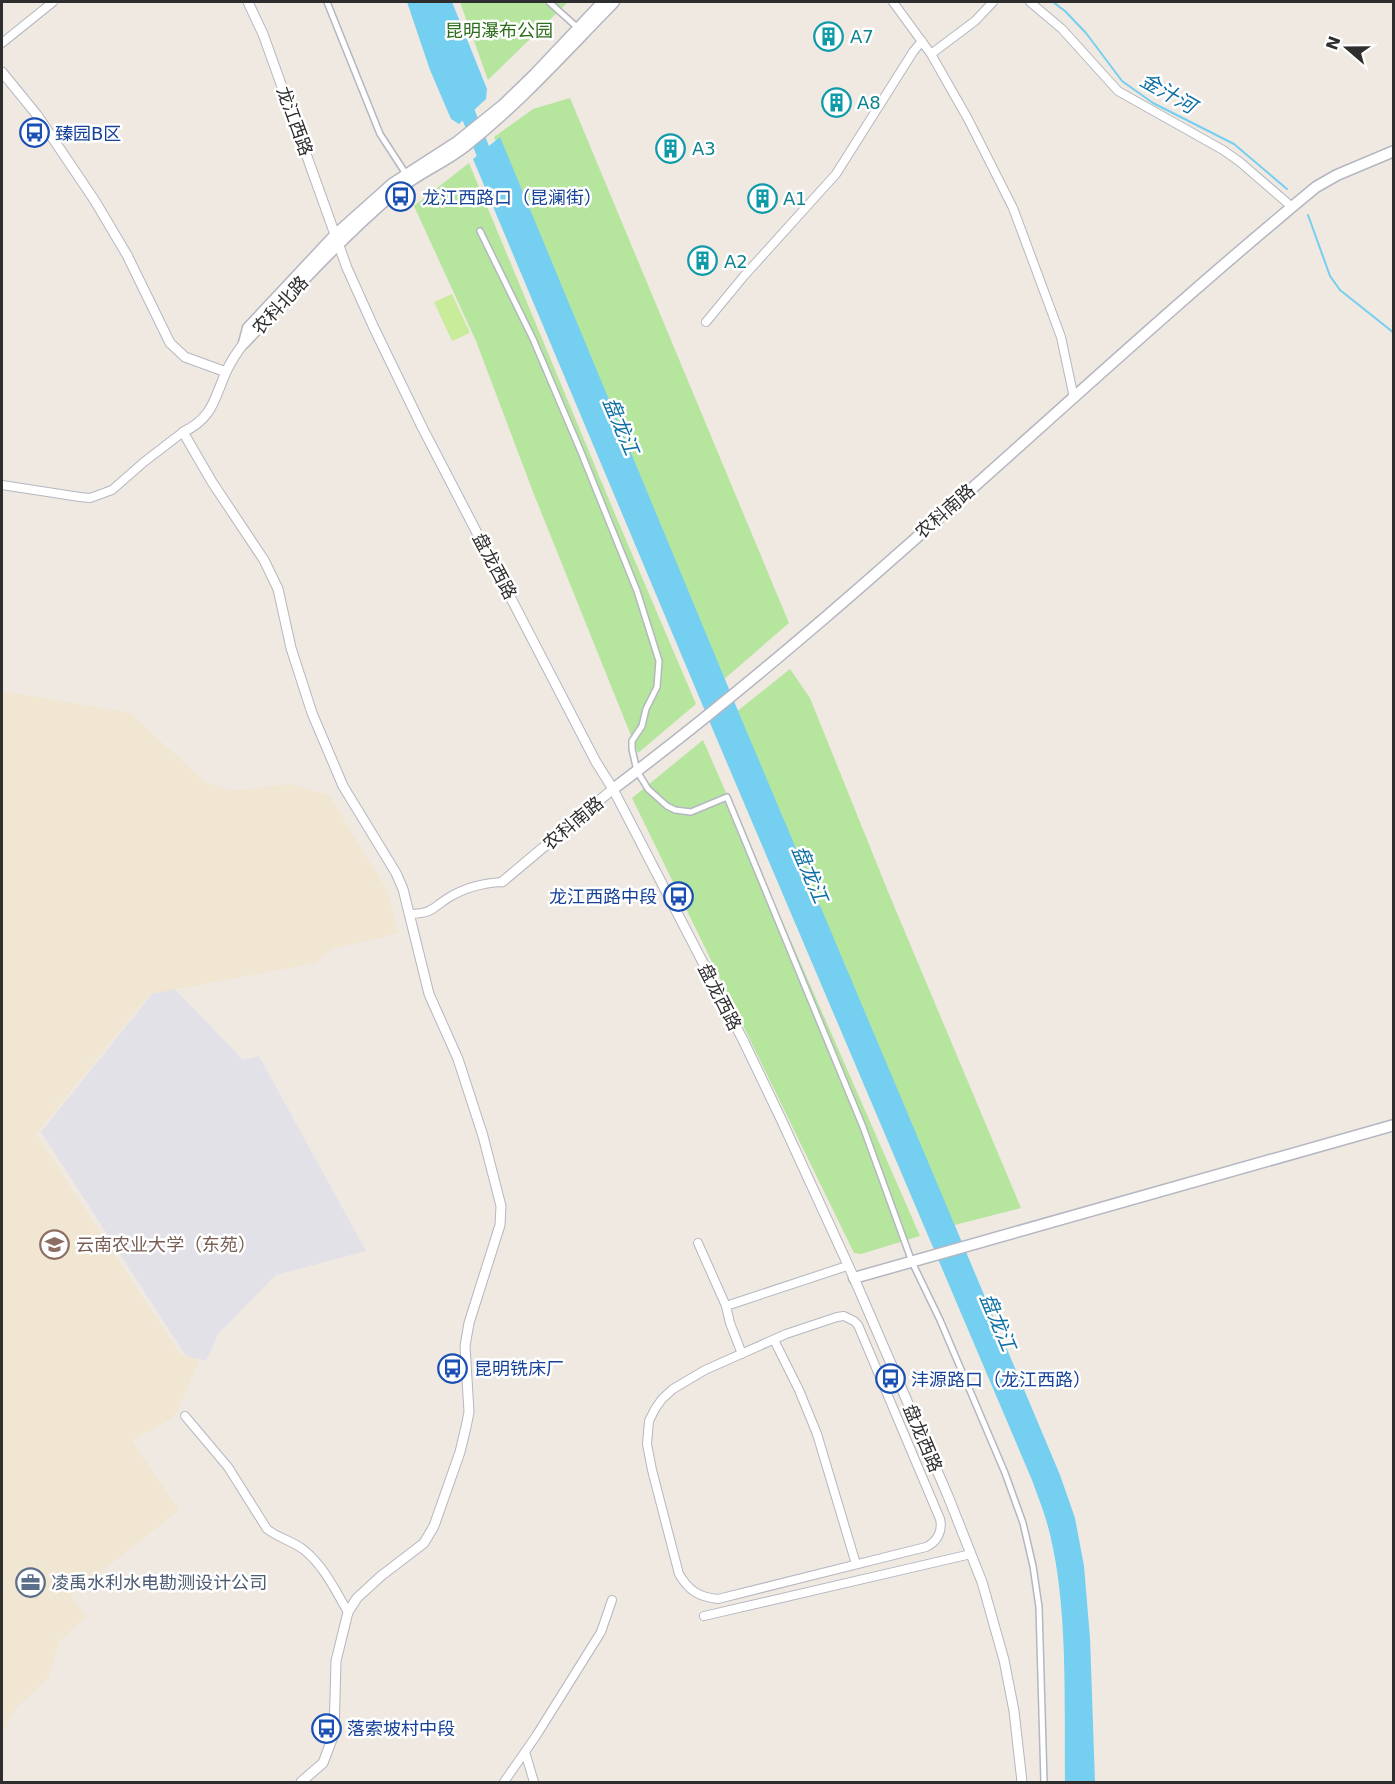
<svg xmlns="http://www.w3.org/2000/svg" width="1395" height="1784" viewBox="0 0 1395 1784" font-family="'DejaVu Sans','Noto Sans SC',sans-serif">
<style>
.industrial{fill:#e3e1e8}
.education{fill:#f0e6d1}
.green{fill:#b6e59e}
.pitch{fill:#c9ec9a}
.water{fill:#75cff0}
.lines{fill:none;stroke-linecap:round;stroke-linejoin:round}
.stream{stroke:#75cff0;stroke-width:2}
.river{stroke:#75cff0;stroke-width:15}
.pedestrian-casing{stroke:#b4b7c1;stroke-width:8}
.minor-casing{stroke:#b4b7c1;stroke-width:10}
.tertiary-casing{stroke:#b4b7c1;stroke-width:11}
.secondary-casing{stroke:#b4b7c1;stroke-width:13}
.pedestrian{stroke:#fff;stroke-width:5}
.minor{stroke:#fff;stroke-width:8}
.tertiary{stroke:#fff;stroke-width:9}
.secondary{stroke:#fff;stroke-width:10}
.labels{text-anchor:middle;dominant-baseline:central;stroke-width:5;stroke-linejoin:round;paint-order:stroke}
.park-label{font-size:18px;fill:#2c6e1b;stroke:#fff}
.culture-label{font-size:18px;fill:#0d838f;stroke:#fff;text-anchor:start}
.street-label{font-size:18px;fill:#2e2e2e;stroke:#fff}
.transit-label{font-size:18px;fill:#164399;stroke:#fff;text-anchor:start}
.education-label{font-size:18px;fill:#785e54;stroke:#fff;text-anchor:start}
.service-label{font-size:18px;fill:#4e5e75;stroke:#fff;text-anchor:start}
.water-label{font-size:20px;font-style:italic;fill:#0d6fa3;stroke:#fff}
</style>
<rect width="100%" height="100%" fill="#efe9e1"/>
<!-- industrial -->
<path class="industrial" d="M172,986L243,1060L259,1056L366,1251L276,1275L218,1334L206,1361L186,1356L41,1132L156,989Z"/>
<!-- education -->
<path class="education" d="M2,691L130,713L205,782L233,791L289,784L329,795L388,892L398,933L332,949L316,963L150,994L36,1134L180,1354L199,1360L175,1416L132,1441L179,1510L71,1596L86,1617L59,1641L49,1677L16,1708L2,1734Z"/>
<!-- green -->
<path class="green" d="M460,2H568L488,80Z
M570,98L789,623L722,681L494,137L533,109Z
M469,163L612,507L696,704L638,753L533,492L476,341L414,206Z
M790,669L810,698L889,894L1021,1208L951,1226L735,713Z
M703,740L920,1236L861,1254L854,1253L632,798Z"/>
<!-- pitch -->
<path class="pitch" d="M452,294L470,333L452,341L434,302Z"/>
<!-- water -->
<path class="water" d="M407,2H452L487,89L486,99L459,124L451,119L430,70Z
M500,137L741,718L1060,1475L1075,1518L1084,1566L1090,1638L1095,1782H1065C1064,1701 1069,1601 1047,1523C1043,1509 1037,1494 1032,1480L713,730L473,159Z"/>
<g class="lines">
<!-- stream -->
<path class="stream" d="M1053,2L1065,11L1086,33L1122,81L1153,103L1234,144L1287,189
M1308,215L1330,276L1340,290L1394,333"/>
<!-- river -->
<path class="river" d="M461,96L490,169"/>
<defs>
<path id="pedestrian" d="M327,2L380,134L406,174
M549,2L578,28
M480,231L533,339L581,452L637,591L659,661L657,687L646,709L642,726L632,741V749L637,771L648,789L667,806L675,810L691,812L727,797L863,1127L912,1262L940,1320L1005,1473L1023,1523L1033,1566L1039,1607L1044,1782"/>
<path id="minor" d="M893,2L931,54L968,119L1013,208L1061,337L1074,398
M1030,2L1062,29L1118,91L1223,150L1240,162L1292,207
M2,43L53,2
M931,54L975,21L993,2
M706,322L744,276L836,174L913,52L922,41
M2,485L80,497L90,498L112,490L144,462L183,432
M410,914C433,913 431,909 448,898C464,888 483,883 502,882
M698,1243L726,1306L730,1323L742,1354
M726,1306L847,1266
M844,1316L854,1321L858,1325L940,1519C943,1531 937,1542 926,1547L718,1599C699,1597 689,1591 679,1574L652,1470L647,1444L649,1421L655,1409L662,1399L673,1389L705,1370L786,1334L837,1317Z
M774,1340L799,1390L817,1434L856,1564
M185,1416L228,1467L267,1529C278,1538 293,1541 304,1550C324,1566 335,1590 348,1612
M704,1616L971,1554
M525,1752L534,1782
M504,1782L536,1736L601,1632L612,1600"/>
<path id="tertiary" d="M248,2L263,34L347,268L374,328L422,427L596,762L613,789L743,1040L781,1119L854,1278L948,1496L982,1582L1004,1660L1014,1711L1022,1782
M2,72L37,115L95,201L127,255L170,343L185,357L226,372
M244,343C237,352 231,361 226,372C214,399 213,418 183,432L212,482L264,560L278,589L291,648L312,713L343,786L396,873L403,889L429,994L458,1059L483,1136L501,1206L500,1225L469,1323L465,1346L469,1412L466,1427L460,1452L434,1526L424,1543L381,1576L357,1598L348,1612L336,1661L334,1734L323,1763L301,1782
M502,882L613,789"/>
<path id="secondary" d="M244,343C293,291 341,238 395,192C416,174 442,164 464,147C519,104 565,52 614,2
M244,343L248,328L336,234L392,184L457,142L503,105L535,74L603,2
M613,789C860,604 1078,383 1316,187L1337,175L1394,151
M854,1278L1394,1125"/>
</defs>
<!-- pedestrian casing -->
<use href="#pedestrian" class="pedestrian-casing"/>
<!-- minor casing -->
<use href="#minor" class="minor-casing"/>
<!-- tertiary casing -->
<use href="#tertiary" class="tertiary-casing"/>
<!-- secondary casing -->
<use href="#secondary" class="secondary-casing"/>
<!-- pedestrian -->
<use href="#pedestrian" class="pedestrian"/>
<!-- minor -->
<use href="#minor" class="minor"/>
<!-- tertiary -->
<use href="#tertiary" class="tertiary"/>
<!-- secondary -->
<use href="#secondary" class="secondary"/>
</g>
<!-- icons -->
<defs>
<symbol id="building-ring" viewBox="-11 -11 22 22"><circle r="9.5" fill="#fff" stroke="#0f9aa8" stroke-width="1.5"/><path d="M-4-6H4V6H1V3H-1V6H-4ZM-2.5-4.3h1.7v1.8h-1.7ZM.8-4.3h1.7v1.8H.8ZM-2.5-1h1.7V.8h-1.7ZM.8-1h1.7V.8H.8Z" fill="#0f9aa8"/></symbol>
<symbol id="bus-ring" viewBox="-11 -11 22 22"><circle r="9.5" fill="#fff" stroke="#1a4fb4" stroke-width="1.5"/><path d="M-5-6H5V4H4V6H2V4H-2V6H-4V4H-5ZM-3.5-4V0h7V-4ZM-3.5 1.2v1.5H-2V1.2ZM2 1.2v1.5H3.5V1.2Z" fill="#1a4fb4"/></symbol>
<symbol id="university-ring" viewBox="-11 -11 22 22"><circle r="9.5" fill="#fff" stroke="#8d6e63" stroke-width="1.5"/><path d="M0-5L7-2L0 1L-7-2ZM-4 1L0 2.5L4 1V4Q0 6-4 4Z" fill="#8d6e63"/></symbol>
<symbol id="office-ring" viewBox="-11 -11 22 22"><circle r="9.5" fill="#fff" stroke="#5c6f8a" stroke-width="1.5"/><path d="M-6-3h4V-5.5h4V-3h4V5H-6ZM-1-4.5V-3h2v-1.5ZM-6 0V1H6V0Z" fill="#5c6f8a"/></symbol>
</defs>
<g fill-rule="evenodd">
<use href="#building-ring" x="812" y="20" width="33" height="33"/>
<use href="#building-ring" x="820" y="86" width="33" height="33"/>
<use href="#bus-ring" x="18" y="116" width="33" height="33"/>
<use href="#building-ring" x="654" y="132" width="33" height="33"/>
<use href="#bus-ring" x="384" y="180" width="33" height="33"/>
<use href="#building-ring" x="746" y="182" width="33" height="33"/>
<use href="#building-ring" x="686" y="244" width="33" height="33"/>
<use href="#bus-ring" x="662" y="880" width="33" height="33"/>
<use href="#university-ring" x="38" y="1228" width="33" height="33"/>
<use href="#bus-ring" x="436" y="1352" width="33" height="33"/>
<use href="#bus-ring" x="874" y="1362" width="33" height="33"/>
<use href="#office-ring" x="14" y="1566" width="33" height="33"/>
<use href="#bus-ring" x="310" y="1712" width="33" height="33"/>
</g>
<g class="labels">
<!-- park labels -->
<g class="park-label">
<text x="499" y="30">昆明瀑布公园</text>
</g>
<!-- culture labels -->
<g class="culture-label">
<text x="850" y="36">A7</text>
<text x="857" y="102">A8</text>
<text x="692" y="148">A3</text>
<text x="783" y="198">A1</text>
<text x="724" y="261">A2</text>
</g>
<!-- street labels -->
<g class="street-label">
<text transform="translate(295 121) rotate(70)">龙江西路</text>
<text transform="translate(280 305) rotate(-47)">农科北路</text>
<text transform="translate(945 511) rotate(-41)">农科南路</text>
<text transform="translate(495 566) rotate(62)">盘龙西路</text>
<text transform="translate(573 823) rotate(-40)">农科南路</text>
<text transform="translate(720 997) rotate(63)">盘龙西路</text>
<text transform="translate(923 1438) rotate(67)">盘龙西路</text>
</g>
<!-- transit labels -->
<g class="transit-label">
<text x="55" y="133">臻园B区</text>
<text x="422" y="197">龙江西路口（昆澜街）</text>
<text x="657" y="896" text-anchor="end">龙江西路中段</text>
<text x="474" y="1368">昆明铣床厂</text>
<text x="911" y="1379">沣源路口（龙江西路）</text>
<text x="347" y="1728">落索坡村中段</text>
</g>
<!-- education labels -->
<g class="education-label">
<text x="76" y="1244">云南农业大学（东苑）</text>
</g>
<!-- service labels -->
<g class="service-label">
<text x="51" y="1582">凌禹水利水电勘测设计公司</text>
</g>
<!-- water labels -->
<g class="water-label">
<text transform="translate(1168 93) rotate(30)">金汁河</text>
<text transform="translate(621 426) rotate(67)">盘龙江</text>
<text transform="translate(810 874) rotate(67)">盘龙江</text>
<text transform="translate(998 1322) rotate(67)">盘龙江</text>
</g>
</g>
<!-- border -->
<rect width="1395" height="1784" fill="none" stroke="#2e2e2e" stroke-width="6"/>
<!-- north arrow -->
<g transform="translate(1347 48) rotate(290)" stroke="#ffffff" stroke-width="4.5" paint-order="stroke">
<path d="M0-4.5L10 22L0 15L-10 22Z" fill="#2e2e2e"/>
<text y="-9" font-size="16" font-weight="bold" text-anchor="middle" fill="#2e2e2e">N</text>
</g>
</svg>
